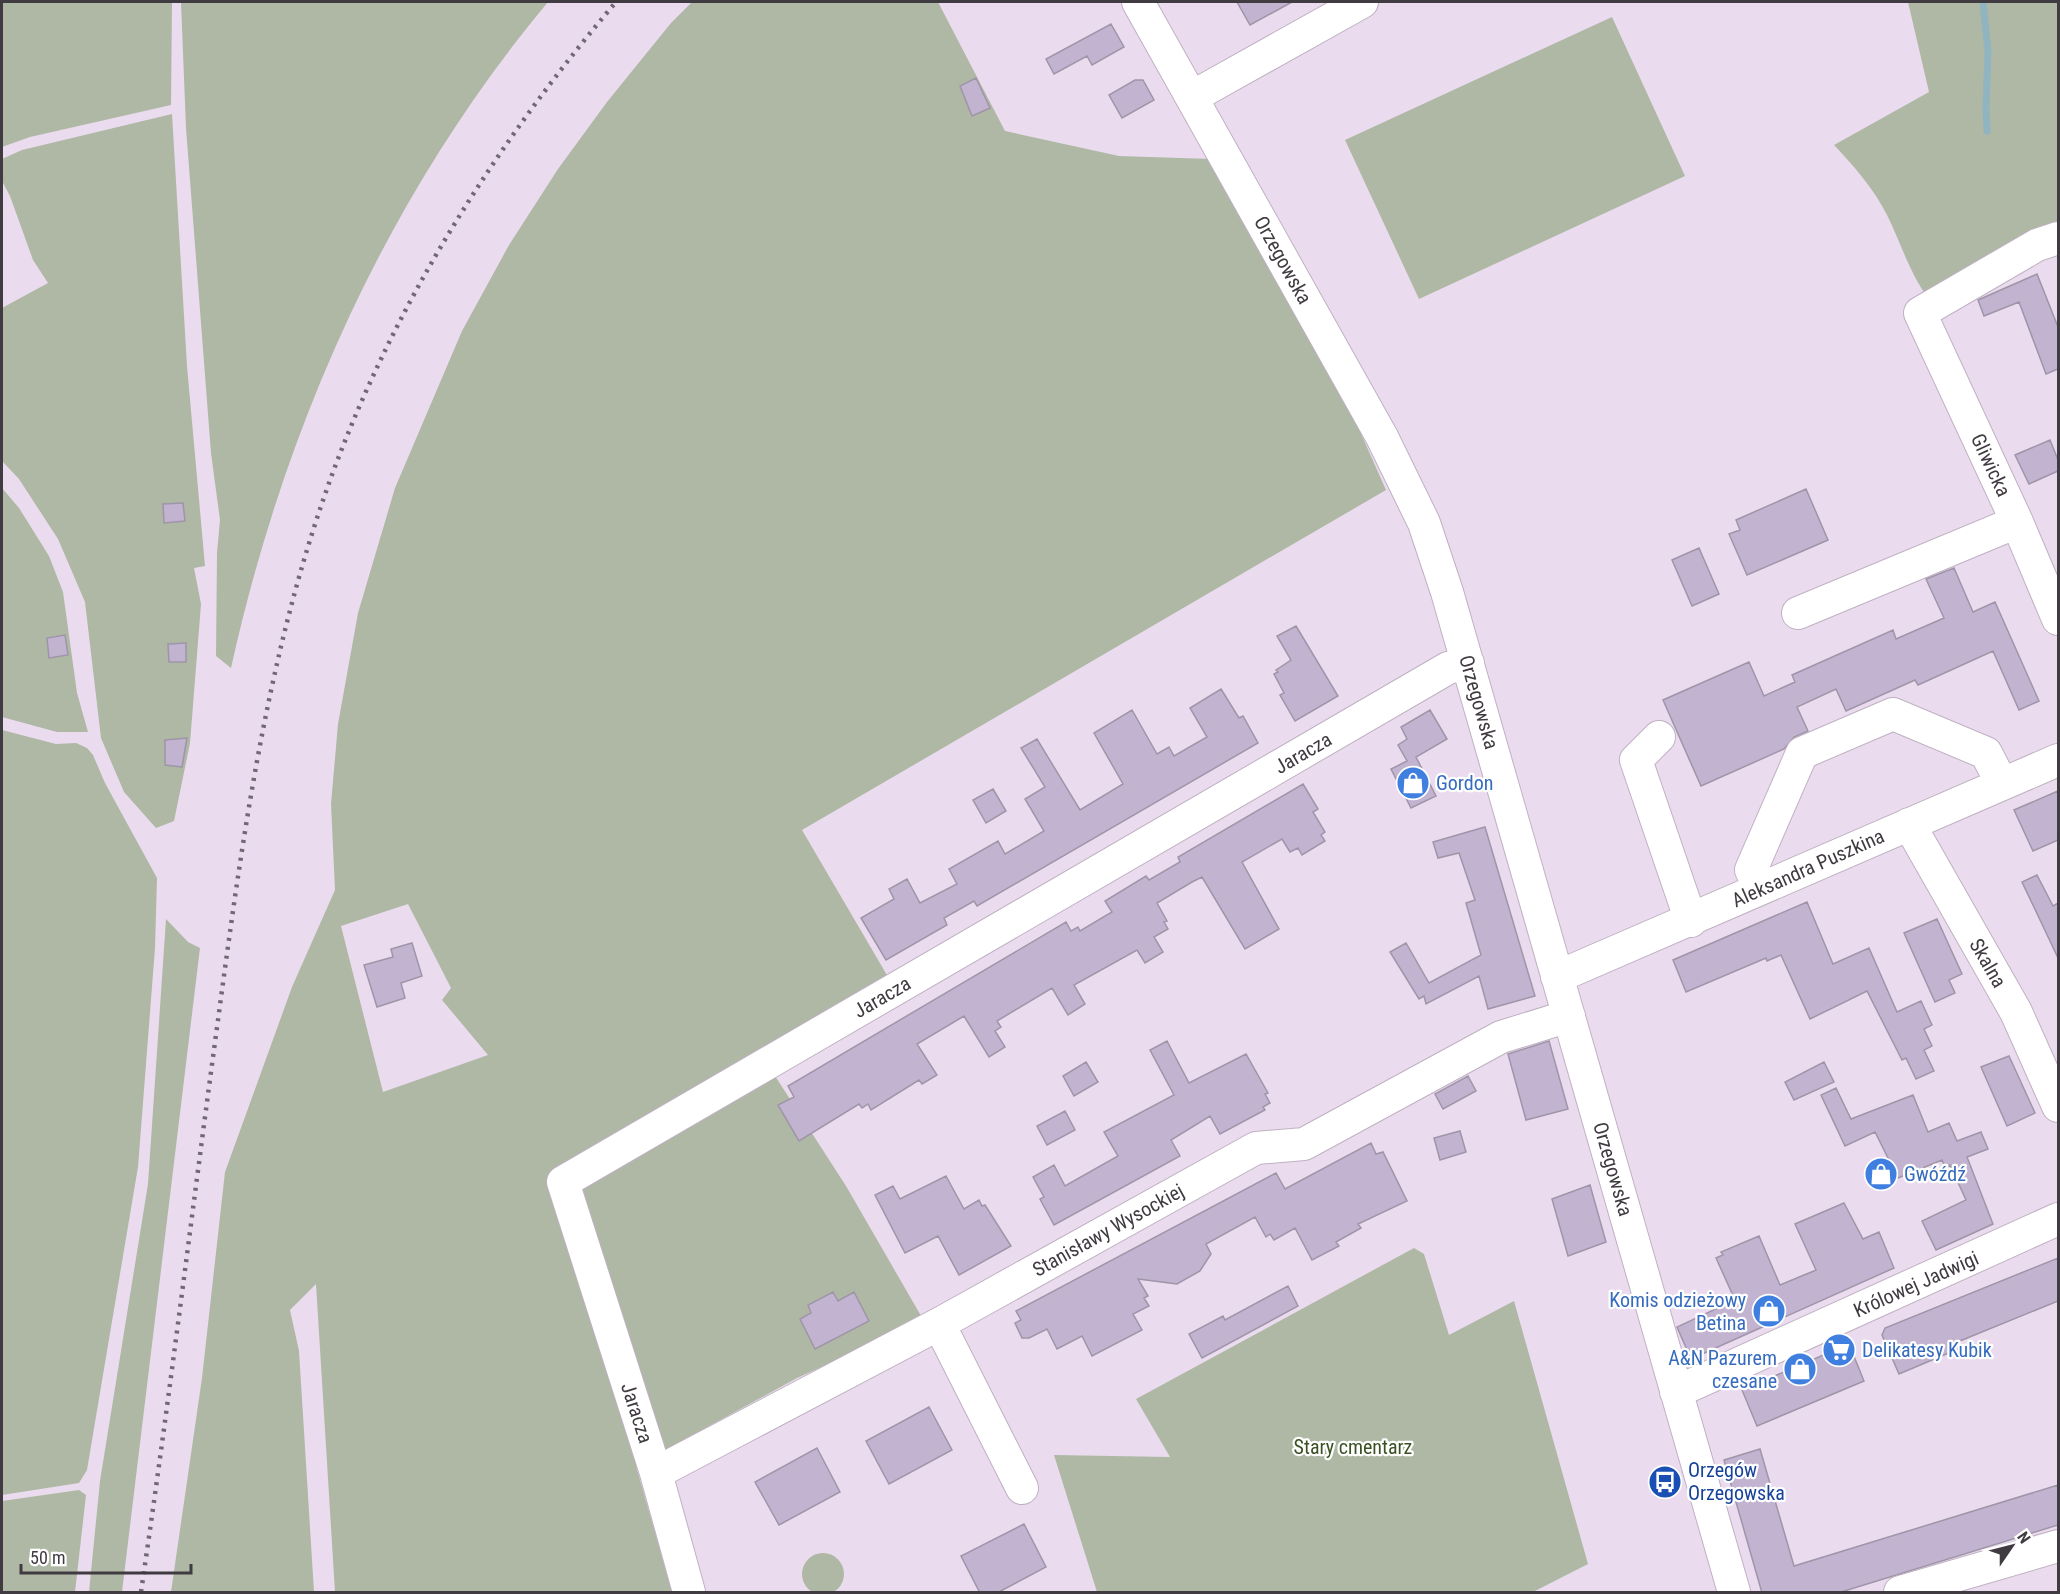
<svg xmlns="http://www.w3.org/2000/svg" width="2060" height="1594" viewBox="0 0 2060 1594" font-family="'Roboto Condensed',sans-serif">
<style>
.green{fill:#aeb8a5;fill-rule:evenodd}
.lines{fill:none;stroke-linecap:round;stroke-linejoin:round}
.stream{stroke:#90b5c1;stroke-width:7}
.building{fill:#c2b3d0;stroke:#9f95a8;stroke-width:1.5}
.minor-casing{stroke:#bfb1c2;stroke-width:34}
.minor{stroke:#fff;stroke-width:32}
.rail{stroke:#706872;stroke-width:4.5;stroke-dasharray:3 6;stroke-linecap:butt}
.labels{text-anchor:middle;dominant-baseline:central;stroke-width:4.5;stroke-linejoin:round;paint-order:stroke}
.street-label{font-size:20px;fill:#403a41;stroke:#fff}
.shop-label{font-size:20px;fill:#366cbe;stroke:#fff;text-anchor:start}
.park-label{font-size:20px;fill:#3a5023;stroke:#fff}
.transit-label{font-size:20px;fill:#164399;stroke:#fff;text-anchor:start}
</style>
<rect width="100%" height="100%" fill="#eadcee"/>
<!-- green -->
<path class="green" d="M2,2H172L171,105L30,137L2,147Z
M181,2H548C388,194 285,424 231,668L216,656L217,553L220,520L211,453L186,128Z
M692,2H938L1005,131L1119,156L1211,159L1347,402L1386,490L802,830L891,982L759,1051L846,1186L924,1321L797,1378L636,1466L672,1592H335L316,1284L290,1310L299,1351L314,1592H171L202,1378L225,1172L292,987L335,890L331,804L338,724L358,613L395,488L462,331L509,245L558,169L607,102L671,23ZM408,904L451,988L442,1000L488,1055L383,1092L341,926Z
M1908,2H2058V229L1928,298C1909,272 1901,243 1887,215C1874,189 1854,166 1834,145L1929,92Z
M1612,17L1685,176L1419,299L1345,140Z
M172,114L187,366L205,566L194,568L201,604L195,680L190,743L174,821L156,828L124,792L101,738L85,602L58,539L19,479L2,461V308L48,283L33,260L10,196L2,181V159L22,150Z
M2,488L19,508L49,556L63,592L77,693L88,732H57L2,717Z
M2,730L56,744L76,743L87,748L93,755L105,783L157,878L155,948L138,1167L87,1470L79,1483L2,1495Z
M166,919L188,942L200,948L122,1592H89L100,1481L148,1184Z
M1414,1248L1424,1254L1449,1335L1514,1301L1588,1564L1533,1592H1097L1054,1455L1170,1457L1136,1399Z
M79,1490L86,1495L75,1592H2V1501Z
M802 1574a21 21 0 1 1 42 0a21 21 0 1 1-42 0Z"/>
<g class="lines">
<!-- stream -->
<path class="stream" d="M1983,2L1988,52L1986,108L1987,131"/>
</g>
<!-- building -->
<path class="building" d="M1237,2H1292L1250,25Z
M1111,24L1124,47L1092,65L1087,56L1054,74L1046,59Z
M976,78L990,108L972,116L960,86Z
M1143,80L1154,100L1122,118L1109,95L1135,80Z
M2037,274L2058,327V369L2046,374L2019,302L1984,316L1978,300Z
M2050,440L2058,460V471L2029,484L2015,455Z
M1806,489L1828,540L1747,575L1729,534L1740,530L1736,520Z
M183,503L185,521L164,523L163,504Z
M1699,548L1719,594L1692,606L1672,560Z
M1954,568L1973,612L1995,602L2039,701L2019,710L1993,651L1918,685L1915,680L1846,711L1836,689L1797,707L1808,731L1794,737L1784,749L1701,786L1663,700L1749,662L1764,696L1795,682L1792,675L1893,630L1896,639L1944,618L1926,579Z
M1296,626L1338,696L1295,721L1280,695L1284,693L1274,674L1278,672L1276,670L1291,660L1277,636Z
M65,635L68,655L49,658L47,638Z
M186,643V662H169L168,644Z
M1221,689L1239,718L1243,716L1258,743L977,906L974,901L944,918L947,925L886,960L861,918L894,899L889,889L907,879L920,903L957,884L949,869L998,841L1005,854L1044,831L1025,799L1045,787L1021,748L1037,739L1080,810L1123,784L1094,733L1132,710L1157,754L1169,747L1174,756L1207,737L1190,708Z
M1430,710L1447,739L1416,757L1436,796L1411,808L1391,769L1407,761L1398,745L1407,739L1401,727Z
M187,738L182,767L165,765V740Z
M1303,784L1318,809L1313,812L1325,832L1321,835L1325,841L1302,855L1298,848L1290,852L1282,839L1242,862L1279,929L1245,949L1202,877L1192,882L1157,903L1167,921L1164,922L1168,929L1154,937L1163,952L1145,963L1137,950L1074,985L1085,1004L1068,1015L1052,988L997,1021L1001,1027L995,1031L1005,1047L989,1057L964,1016L917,1044L937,1075L922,1084L919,1080L871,1110L868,1104L862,1108L859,1104L799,1141L778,1105L794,1097L788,1086L1066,922L1071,931L1078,927L1080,931L1112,912L1105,901L1146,876L1149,880L1180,862L1178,857Z
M993,789L1006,811L986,823L973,800Z
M2058,791V840L2033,851L2014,810Z
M1485,827L1535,996L1488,1009L1479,976L1426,1004L1424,996L1419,999L1390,952L1406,943L1429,983L1481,955L1466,903L1475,900L1459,853L1438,858L1433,842Z
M2037,875L2053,906L2058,903V958L2022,882Z
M1807,902L1833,964L1869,948L1897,1012L1921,1001L1932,1025L1924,1029L1932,1046L1924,1050L1934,1071L1916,1079L1906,1058L1902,1060L1867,991L1810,1019L1781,955L1767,961L1766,958L1686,992L1673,960Z
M1937,919L1962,974L1949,980L1955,993L1935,1002L1904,933Z
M412,943L422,976L401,983L405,998L377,1007L364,965L393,957L391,949Z
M1167,1041L1189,1083L1246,1054L1268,1093L1265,1094L1270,1103L1263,1107L1265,1110L1220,1134L1210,1116L1171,1140L1180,1156L1054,1225L1040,1199L1044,1197L1033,1177L1054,1165L1065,1186L1118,1156L1104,1132L1174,1095L1150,1050Z
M1549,1041L1568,1109L1526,1120L1508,1054Z
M2009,1056L2035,1113L2007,1126L1981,1067Z
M1086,1062L1098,1082L1074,1096L1063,1076Z
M1824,1062L1834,1082L1794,1100L1785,1082Z
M1468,1076L1476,1091L1443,1109L1435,1094Z
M1836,1088L1851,1119L1913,1095L1928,1132L1949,1123L1957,1141L1981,1132L1988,1149L1967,1157L1993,1224L1936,1250L1922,1221L1966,1200L1950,1165L1945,1168L1942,1160L1898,1178L1875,1132L1845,1146L1821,1095Z
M1065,1111L1075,1130L1047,1145L1037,1126Z
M1460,1131L1466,1152L1440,1160L1434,1138Z
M1371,1143L1376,1154L1383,1152L1407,1201L1358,1224L1361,1228L1336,1242L1339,1246L1312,1260L1295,1228L1274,1240L1270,1234L1266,1237L1255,1217L1206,1244L1211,1254L1200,1271L1177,1284L1138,1279L1148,1296L1144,1298L1149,1306L1133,1314L1142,1330L1092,1356L1082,1336L1057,1349L1047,1329L1029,1338H1022L1015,1323L1021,1320L1016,1311L1276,1173L1285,1189Z
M946,1176L964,1209L979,1200L982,1206L985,1205L1011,1246L959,1275L938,1236L905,1253L875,1195L893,1186L900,1199Z
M1590,1185L1606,1242L1568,1256L1552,1199Z
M1844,1203L1863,1239L1879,1232L1894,1268L1691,1359L1677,1327L1735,1300L1716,1258L1723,1255L1721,1252L1759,1236L1780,1285L1816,1270L1795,1224Z
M2058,1258V1301L1955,1343L1958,1349L1899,1374L1882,1335L1885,1328Z
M1288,1286L1298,1306L1202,1358L1189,1334L1223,1316L1225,1320Z
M833,1292L838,1301L854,1292L869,1321L815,1349L800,1319L811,1313L808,1305Z
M1849,1344L1864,1381L1757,1426L1742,1390Z
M929,1407L952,1450L889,1484L866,1441Z
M817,1448L840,1492L779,1525L755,1482Z
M1760,1449L1794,1566L2058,1485V1525L1838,1593H1762L1724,1460Z
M1024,1524L1046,1567L997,1593H980L961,1556Z"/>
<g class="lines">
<defs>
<path id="minor" d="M1138,2L1382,437L1424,523L1447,592L1734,1592
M1192,97L1362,2
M2058,238L2037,245L1920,313L2017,522L2058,619
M1798,613L2017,522
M1659,737L1636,760L1691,921
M1909,824L2016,1012L2058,1106
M1760,888L1751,870L1802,753L1893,714L1986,753L2002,784
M1557,977L2058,760
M939,1324L1022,1488
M1676,1392L2058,1219
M656,1473L939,1324L1256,1148L1304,1144L1501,1037L1569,1016
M689,1592L656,1473L563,1182L1448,668L1468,663
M1900,1592L2058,1546"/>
</defs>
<!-- minor casing -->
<use href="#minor" class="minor-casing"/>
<!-- minor -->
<use href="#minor" class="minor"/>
<!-- rail -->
<path class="rail" d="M141,1592C169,1402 192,1211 218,1020C243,834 268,649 333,472C397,300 497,142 616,2"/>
</g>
<!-- icons -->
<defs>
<symbol id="shop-disc" viewBox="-11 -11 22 22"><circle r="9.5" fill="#3f7fe0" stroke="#fff"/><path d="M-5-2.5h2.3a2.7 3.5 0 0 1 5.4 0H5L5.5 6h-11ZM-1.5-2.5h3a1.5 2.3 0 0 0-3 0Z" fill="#fff"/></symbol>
<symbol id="supermarket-disc" viewBox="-11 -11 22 22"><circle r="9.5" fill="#3f7fe0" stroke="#fff"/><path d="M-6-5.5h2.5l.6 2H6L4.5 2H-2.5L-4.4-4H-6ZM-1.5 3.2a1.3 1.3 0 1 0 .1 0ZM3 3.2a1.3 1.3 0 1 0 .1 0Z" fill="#fff"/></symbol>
<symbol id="bus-disc" viewBox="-11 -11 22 22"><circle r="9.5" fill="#1a4fb4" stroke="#fff"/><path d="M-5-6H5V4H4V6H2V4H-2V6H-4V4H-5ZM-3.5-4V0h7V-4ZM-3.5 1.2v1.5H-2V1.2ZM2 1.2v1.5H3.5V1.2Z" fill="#fff"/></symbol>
</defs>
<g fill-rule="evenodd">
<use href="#shop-disc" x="1394" y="764" width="38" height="38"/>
<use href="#shop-disc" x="1862" y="1155" width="38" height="38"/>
<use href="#shop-disc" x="1750" y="1292" width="38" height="38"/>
<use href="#supermarket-disc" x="1820" y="1331" width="38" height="38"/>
<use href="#shop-disc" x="1781" y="1350" width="38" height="38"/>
<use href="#bus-disc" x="1646" y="1463" width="38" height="38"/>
</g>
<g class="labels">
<!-- street labels -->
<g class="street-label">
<text transform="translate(1283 260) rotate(61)">Orzegowska</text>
<text transform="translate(1991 465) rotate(65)">Gliwicka</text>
<text transform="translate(1479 702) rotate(74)">Orzegowska</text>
<text transform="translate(1303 753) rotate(-30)">Jaracza</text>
<text transform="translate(1808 868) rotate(-24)">Aleksandra Puszkina</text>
<text transform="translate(1988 963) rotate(60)">Skalna</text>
<text transform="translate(882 997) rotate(-30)">Jaracza</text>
<text transform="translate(1613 1169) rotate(74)">Orzegowska</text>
<text transform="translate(1108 1230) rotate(-29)">Stanisławy Wysockiej</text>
<text transform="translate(1916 1284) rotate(-24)">Królowej Jadwigi</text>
<text transform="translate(637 1413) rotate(72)">Jaracza</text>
</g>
<!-- shop labels -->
<g class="shop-label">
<text x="1436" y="783">Gordon</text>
<text x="1904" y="1174">Gwóźdź</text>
<text x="1746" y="1300" text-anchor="end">Komis odzieżowy<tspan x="1746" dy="23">Betina</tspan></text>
<text x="1862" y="1350">Delikatesy Kubik</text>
<text x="1777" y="1358" text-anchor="end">A&amp;N Pazurem<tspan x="1777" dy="23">czesane</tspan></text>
</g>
<!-- park labels -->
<g class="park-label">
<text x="1353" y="1447">Stary cmentarz</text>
</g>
<!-- transit labels -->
<g class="transit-label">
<text x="1688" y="1470">Orzegów<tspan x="1688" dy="23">Orzegowska</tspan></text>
</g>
</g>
<!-- border -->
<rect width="2060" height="1594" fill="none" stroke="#403a41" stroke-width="6"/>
<!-- north arrow -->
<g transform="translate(2012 1546) rotate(55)" stroke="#ffffff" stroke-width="4.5" paint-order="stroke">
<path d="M0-4.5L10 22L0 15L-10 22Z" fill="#403a41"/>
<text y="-9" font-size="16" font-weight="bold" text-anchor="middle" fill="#403a41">N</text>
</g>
<!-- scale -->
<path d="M21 1564v9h170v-9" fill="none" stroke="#403a41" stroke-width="3"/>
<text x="30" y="1564" font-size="18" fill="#403a41" stroke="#ffffff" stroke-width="4.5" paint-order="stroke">50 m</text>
</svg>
